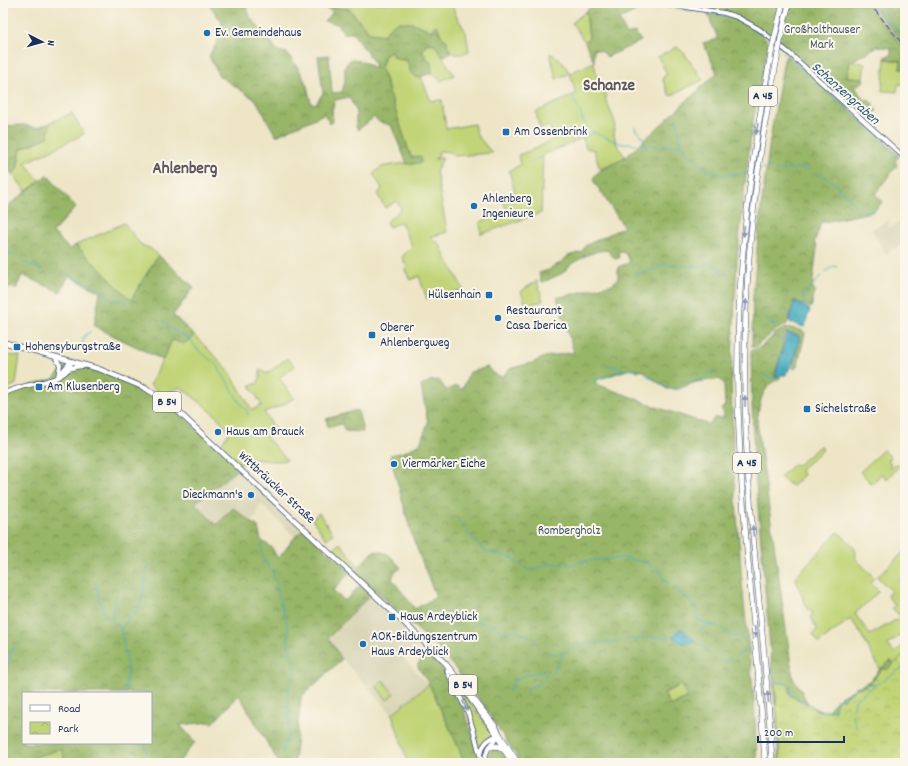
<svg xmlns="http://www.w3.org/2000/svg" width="908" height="766" viewBox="0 0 908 766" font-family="Dekko,sans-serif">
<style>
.built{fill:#d9d5b6}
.industrial{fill:#c5c5b8}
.grass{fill:#c1d477;stroke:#6e826a}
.forest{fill:url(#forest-crowns);stroke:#5a7263;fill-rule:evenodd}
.park{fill:url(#park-crowns);stroke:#6e826a}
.garden{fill:url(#garden-dots);stroke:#6e826a}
.water{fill:url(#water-ripples);stroke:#2c6c8d}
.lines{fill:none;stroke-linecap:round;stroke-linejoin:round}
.stream{stroke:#3da9bc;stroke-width:1}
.secondary-casing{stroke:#3a4a6e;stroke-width:5.5}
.primary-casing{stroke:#3a4a6e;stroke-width:6}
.highway-casing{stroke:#3a4a6e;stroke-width:6}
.secondary{stroke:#fff;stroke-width:4}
.primary{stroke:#fff;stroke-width:4.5}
.highway{stroke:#fff;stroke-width:5}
.rail{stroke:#1b2f5e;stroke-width:1;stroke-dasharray:6 3;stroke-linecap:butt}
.highway-bridge-casing{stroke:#3a4a6e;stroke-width:6;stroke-linecap:butt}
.highway-bridge{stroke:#fff;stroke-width:5}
.oneway{fill:#8d97ae}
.poi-dot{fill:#1f6fb2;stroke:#fbf7ec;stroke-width:1.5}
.labels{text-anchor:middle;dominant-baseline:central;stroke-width:4;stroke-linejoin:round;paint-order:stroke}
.shield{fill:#fbf7ec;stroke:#5e6b89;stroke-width:1}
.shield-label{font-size:12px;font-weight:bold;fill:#1b2f5e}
.park-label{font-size:13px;fill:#445864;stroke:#fbf7ec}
.poi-label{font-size:13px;fill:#1b2f5e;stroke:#fbf7ec;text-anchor:start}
.street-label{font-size:13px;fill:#1b2f5e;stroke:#fbf7ec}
.water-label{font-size:14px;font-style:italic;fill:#275a7f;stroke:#fbf7ec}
.district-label{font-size:17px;font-weight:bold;fill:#60585f;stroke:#fbf7ec}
</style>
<defs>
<pattern id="forest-crowns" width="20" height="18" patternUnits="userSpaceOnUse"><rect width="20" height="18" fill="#98b668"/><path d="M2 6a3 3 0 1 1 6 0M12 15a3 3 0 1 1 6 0" fill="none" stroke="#7b9459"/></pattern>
<pattern id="park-crowns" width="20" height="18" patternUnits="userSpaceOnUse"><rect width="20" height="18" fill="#c1d477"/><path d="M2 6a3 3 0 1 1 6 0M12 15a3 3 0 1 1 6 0" fill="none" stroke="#a5b669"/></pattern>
<pattern id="garden-dots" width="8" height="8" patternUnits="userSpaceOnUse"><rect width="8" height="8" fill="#c1d477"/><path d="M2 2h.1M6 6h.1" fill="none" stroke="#a5b669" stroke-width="1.8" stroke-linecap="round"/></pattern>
<pattern id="water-ripples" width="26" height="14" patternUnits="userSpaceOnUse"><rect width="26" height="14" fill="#3da9bc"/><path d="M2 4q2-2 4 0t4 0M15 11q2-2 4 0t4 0" fill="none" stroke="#328a9c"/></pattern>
</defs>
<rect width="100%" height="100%" fill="#fbf7ec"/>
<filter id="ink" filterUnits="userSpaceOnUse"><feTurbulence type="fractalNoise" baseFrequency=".025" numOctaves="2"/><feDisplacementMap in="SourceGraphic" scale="8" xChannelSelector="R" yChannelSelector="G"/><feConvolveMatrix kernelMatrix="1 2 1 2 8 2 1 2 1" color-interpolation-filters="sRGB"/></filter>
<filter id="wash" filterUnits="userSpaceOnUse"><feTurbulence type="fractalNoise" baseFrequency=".012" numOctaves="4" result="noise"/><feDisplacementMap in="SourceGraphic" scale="16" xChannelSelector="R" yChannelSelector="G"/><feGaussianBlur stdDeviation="0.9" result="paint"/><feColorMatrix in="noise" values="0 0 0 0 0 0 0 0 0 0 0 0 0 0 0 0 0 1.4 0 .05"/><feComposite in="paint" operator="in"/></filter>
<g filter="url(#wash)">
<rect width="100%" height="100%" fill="#ede5c6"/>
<!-- built -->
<path class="built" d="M889,220L888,228L902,221L905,225V242L886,254L872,229Z
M239,468L303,529L295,537L261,504L258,509L256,516L252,522L233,508L216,525L195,503Z
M372,593L424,643L403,657L428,685L392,714L342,659L328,638Z"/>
<!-- industrial -->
<path class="industrial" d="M866,3H870L905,45V49Z"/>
<!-- grass -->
<path class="grass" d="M320,3H452L455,14L466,32L469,51C460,57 446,55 447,41C440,33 435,34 426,28H389L384,35L370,33L349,9L335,8L322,6Z
M586,11L589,38L585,42L572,23Z
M427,43H434L454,75L441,81L432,73L431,63L422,52Z
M677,47L684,53L703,80L670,96L663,81V77L667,74L658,57Z
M391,50L398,59L407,61L411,73L417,78L421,77L431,101L442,100L446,129L474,124L477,135L492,153L454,156L450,152L439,151L438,157L434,159L443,158L436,171L447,232L430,237L440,245L446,259L450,264L464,291H458L427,299L419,276L410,280L405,270L407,267L402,257L412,246L401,222L389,227L386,222L401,209L397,201L385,208L378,195L382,188L373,174L381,167L404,163L415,164L411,158L381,67L385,55Z
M550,53L561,60L570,73L594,62L597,78L607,97L605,98L615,122L614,134L616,143L625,157L600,169L594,150L586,148L583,138L543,155L541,213L481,234L480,222L507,212L502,197L515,192L509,171L520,165L518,155L537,148L555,138L549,126L540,129L536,112L576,94L570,73L556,79Z
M885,59L901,61L900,69H905V85L898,84L897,92L882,91Z
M849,61L865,63L863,78L847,77Z
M72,113L84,134L25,163L40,181L26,191L12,174L17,170L21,149L48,137L50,123Z
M124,223L141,245L150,248L158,255L131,300L76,245Z
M537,281L543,301L526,305L521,291Z
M192,333L228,369L252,410L262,405L250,386L258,383L260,377V369L267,374L287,358L295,366L279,378L294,398L283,405L264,412L276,431L265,436L287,460C283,461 279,461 274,461C262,461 246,455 239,468L217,449L229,433C220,415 195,399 180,387L169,393L166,397L150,385L172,340L193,338Z
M3,355L20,356L16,384L3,391Z
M821,445L823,450L800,470L804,475L792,486L780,477L794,464L798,465Z
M883,450L891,457L888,461L891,463L889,466L892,468L896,464L899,466L886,480L882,473L872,484L860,472Z
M319,513L333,534L326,539L312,519Z
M838,532C845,539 860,548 855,558L875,578L870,583L879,591L855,614L870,635L901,617L892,608L895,606L887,595L892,591L877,577L905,551V573L899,579L905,588V638L902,634L887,645L894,653L905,644V663L898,667L891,661L880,669L858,629L850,619L819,643L813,634L817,629L811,617L813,612L809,610L808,611L795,577Z
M340,543L358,565L350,572L329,553Z
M383,680L394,694L387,700L376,686Z
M456,683L493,734L483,743L479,750L468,710Z
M429,684L458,746L464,763H408L392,714Z
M681,685L687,697L673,705H669L664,693Z"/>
<!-- forest -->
<path class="forest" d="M208,3H250L246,5L250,17L278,51L287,53L299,69L307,86L311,103L316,104L323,93L318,56L329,55L332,93L342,92C343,88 345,83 345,79C345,70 343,65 352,59L364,62L376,69L373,61L352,32L344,34L338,24L324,21L333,12L322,6L335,8L349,9L370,33L384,35C388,30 392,23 399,22C409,21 423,26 431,31L433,27L437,25L441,35L447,41V45L451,52L443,57L434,44L427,43L422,52L431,63L432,73L417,78L411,73L407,61L393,57L391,51L385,55L381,67L411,157L421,156V163L407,164L391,125L379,122L374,117L358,130L356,127V110L349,97L335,100L332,110L333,121L330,124L324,114L276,136L256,100L219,76L209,56L221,35L222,22Z
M623,3H635L633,5L636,11L619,19L627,35L635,32L641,41L607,57L602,51L594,49V62L585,42L589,38L586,11L594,4L617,6L621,10L625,7Z
M680,3H866L905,49V69H900L901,61L885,59L886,56H891V48L876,46L875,49H872L865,55H861L853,61H849L847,77L863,78L864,81L855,87L865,101L868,99L874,105L871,107L874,110L876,109L877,111L864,117L846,105L771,38L737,17L709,10L704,7Z
M870,3H905V45L901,40Z
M707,12C728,15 758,24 769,43L753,120L744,191L737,261L731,377L733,460L742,584L754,700L757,763H521L477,696L442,652L354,571L374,551C390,552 391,557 401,568L394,573L392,579L415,609L436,597L412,536L390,455L404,452L420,444L428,423L421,386L430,381L439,380L446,390L457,386L462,390L470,372L488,367L492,373L502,377L509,369L532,363L545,357L574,352L557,298L613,284L618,278V267L629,263L630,261L623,251L618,252L619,258L615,259L607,250L598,251L587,255L571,264L563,273L541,283L539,273L549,270L552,267L559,264L568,256L582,252L585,246L624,227L593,180L595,175L601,170L626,157L717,73L703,43L718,39ZM630,369L644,371L667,389H678L696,382L719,379L724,383L725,406L721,409L724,413L723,418H714L710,424H707L651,405L634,398L596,384L597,380ZM681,685L687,697L673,705H669L664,693Z
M786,56H788L875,132L899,155L895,161L897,165L875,194L883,201L875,210L871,212L820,223L819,230L814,242L817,247L812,288L815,290L811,308L794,300L787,324L776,330L755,347H752L753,298L759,224L771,133L784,60Z
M50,123L48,137L21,149L17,170L12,174L3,162V126L24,125L35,128Z
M47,175L76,207L53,232L69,249L76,245L131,300L158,255L194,287L173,315L192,333L193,338L183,344L172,340L163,360L94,326L100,292L69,276L60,292L22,275L16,289L3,285V210Z
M791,328L803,331L805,333L798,364L795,369L792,368L799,344L800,336L791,333H785L780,356L774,377L775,378L780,376V378C760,389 760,401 757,422L793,679C796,683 800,687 802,692C808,705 811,709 826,712L840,697L871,680L880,669L891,661L894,664L898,667L905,763H779L776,706L791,705H775L754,460L752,403L751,351C755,349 760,348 763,345C773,337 778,328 791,328Z
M71,361L129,381L170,404L239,468L195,503L216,525L233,508L258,527L261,540L272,548L278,559L295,537L303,529L350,572L333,591L345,601L362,583L372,593L328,638L342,659L301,697L294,763H279L239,695L212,724L210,722L180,725L195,742L178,763H66L61,749L32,758V763H3V394L53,379ZM23,693H151V743H23Z
M358,410L363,432L345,431L342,424L328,427L326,419Z
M427,654C456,673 472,731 480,763H464L458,746L429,684L418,667V664Z
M496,748L502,751L510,763H487C487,755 488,750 496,748Z"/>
<!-- park -->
<path class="park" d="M905,654V763H780L775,683H783L790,686L789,692L791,696L810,705L816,711H833L835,708L838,699H843L846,696L850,694L855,689L864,686L873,681L878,673L882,669H888Z"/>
<!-- garden -->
<path class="garden" d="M61,749L66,763H32V758Z"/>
<!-- water -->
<path class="water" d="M795,301L810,310L804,327L791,323L789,321Z
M787,333L799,336L798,344L794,360L786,375H779L775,378Z
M682,628L694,640L692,643C684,645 679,642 673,637L676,632Z"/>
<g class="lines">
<!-- stream -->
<path class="stream" d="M874,3L881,10L905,39
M653,5L672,8
M675,8L700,12
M707,13L730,17L745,25
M750,28L765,37
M783,52L876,135
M564,75L567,78
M571,95L581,113L583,121L593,132L622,144L630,143L634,145H648L658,146L664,145H682L688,154L693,157L699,164H703L705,166V170C713,170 716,173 723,175C729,176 734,171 740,174L750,172
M677,119C677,128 681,135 682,144
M635,127L636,131C642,133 643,140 646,145
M584,137L594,132
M879,140L899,158
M531,162L543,156
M760,169L771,166
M775,171L798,168L804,169L811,168
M819,173L838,186L839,191L849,196V200C860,205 855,212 871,211
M3,251L14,255
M7,257L9,255L8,253
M21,261L43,270
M826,271L834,266L837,267
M64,273L105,291L106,297C113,301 120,299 127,303
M634,273L647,272L664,264L693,267L711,263L726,276
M803,305L805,301L803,298C807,289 815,284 821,276
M764,316L771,324L777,325
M163,321L173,330L191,340L196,348L218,366L221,373L225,378L242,406L247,410L248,416
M779,338L784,341
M82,345L84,336L90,332
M607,367L614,366L625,370
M762,374L771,378H775
M646,375C656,380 666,391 678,389C682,388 684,386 687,385L689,382L706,379V374L716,370
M592,382C605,376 624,366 637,371
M458,519L460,523
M462,526L478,545L487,552L513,558L515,561L529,570C536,568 543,566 550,564C563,562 570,569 581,561L624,558L645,562L652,567L659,568L665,581L670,584
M261,545L264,561L269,568L274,572L273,576L277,584L276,589L288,627V642L294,667V673L290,682L288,693L289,715L288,739L286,741L282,754
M96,582L99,600L104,612L121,628
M674,588L687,597L690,602L696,608L698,620L703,621L706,624L714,625
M112,619L113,609L117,592
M475,620L489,625H495L503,633L514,630L533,638L539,646
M121,628L139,608L142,600L148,565
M721,628C725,632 730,632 733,637L737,636L745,640
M121,629L128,673C125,679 126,687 125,693
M698,631L707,626H717
M694,640L713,656
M547,652L552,654L563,653L579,643L612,642L625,639L637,640L649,636L657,638L673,637
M736,656L742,652L747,646L751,649
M721,660L726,661L731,659
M770,667C777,679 767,682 786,684
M551,674L556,667L563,654
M3,677L5,675L11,653L15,645
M790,685L791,686L790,692L796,699L807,702L818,711L832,710L835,711L837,699L839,698L844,699L846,695L853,692L856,686C863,687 869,682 876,685L905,666
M508,691L512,689L513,681L526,675L544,671L546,676L537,685L528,688L527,694
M852,709L856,699L875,685
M852,714L857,729
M142,763L143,757L147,750L144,743
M279,763V762"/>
</g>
</g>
<g filter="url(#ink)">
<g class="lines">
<defs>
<path id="secondary" d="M661,3L724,13L737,17L759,29L788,52L905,158
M55,357L60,365L58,377
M69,369L75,367L84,366
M61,373L71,361
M3,394C9,391 15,389 21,387C35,383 71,380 71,361
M447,671L468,713L474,732L482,763
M480,754C483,744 489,737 500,735
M485,763C484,750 492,744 500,735"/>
<path id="primary" d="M3,342L99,369L145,388L170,404L412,630L446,664L496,727L500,735
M464,690L497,735L504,749"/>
<path id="highway" d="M776,32L783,3
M781,37L789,3
M500,735L518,763
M490,747C503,743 507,754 512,763
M765,763C758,643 741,524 738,404C735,284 749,166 772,49
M772,763C767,652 750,542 746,431C741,305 752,177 778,54"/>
</defs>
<!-- secondary casing -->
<use href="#secondary" class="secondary-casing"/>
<!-- primary casing -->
<use href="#primary" class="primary-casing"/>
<!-- highway casing -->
<use href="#highway" class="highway-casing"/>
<!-- secondary -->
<use href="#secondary" class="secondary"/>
<!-- primary -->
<use href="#primary" class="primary"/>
<!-- highway -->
<use href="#highway" class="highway"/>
<!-- rail -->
<path class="rail" d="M869,3L905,47"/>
<defs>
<path id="highway-bridge" d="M772,49L776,32
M778,54L781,37"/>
</defs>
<!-- highway-bridge casing -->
<use href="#highway-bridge" class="highway-bridge-casing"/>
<!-- highway-bridge -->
<use href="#highway-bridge" class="highway-bridge"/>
</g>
<!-- one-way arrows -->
<defs><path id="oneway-solid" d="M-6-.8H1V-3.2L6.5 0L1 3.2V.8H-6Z"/></defs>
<g class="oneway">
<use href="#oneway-solid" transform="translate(757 129) rotate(100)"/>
<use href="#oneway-solid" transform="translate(744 231) rotate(95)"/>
<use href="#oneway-solid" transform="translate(746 305) rotate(-87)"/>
<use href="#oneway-solid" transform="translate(745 401) rotate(-91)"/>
<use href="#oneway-solid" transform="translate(753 531) rotate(-95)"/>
<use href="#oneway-solid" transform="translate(755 632) rotate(85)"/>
<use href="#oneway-solid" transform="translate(768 697) rotate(-95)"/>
<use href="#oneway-solid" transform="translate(465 706) rotate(66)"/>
</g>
</g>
<!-- markers -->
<g class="poi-dot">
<circle cx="207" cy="33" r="4"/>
<rect x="502" y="128" width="8" height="8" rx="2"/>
<circle cx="474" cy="206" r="4"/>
<rect x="485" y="291" width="8" height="8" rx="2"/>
<circle cx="498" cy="318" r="4"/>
<rect x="368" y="331" width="8" height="8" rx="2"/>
<rect x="13" y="343" width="8" height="8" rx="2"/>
<rect x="35" y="383" width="8" height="8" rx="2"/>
<rect x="803" y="405" width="8" height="8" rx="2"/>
<circle cx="218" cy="432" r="4"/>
<circle cx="394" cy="464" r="4"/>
<circle cx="251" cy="495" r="4"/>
<rect x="388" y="613" width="8" height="8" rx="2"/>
<circle cx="363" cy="644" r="4"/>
</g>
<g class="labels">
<!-- shield labels -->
<g class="shield">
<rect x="749" y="86" width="28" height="20" rx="3"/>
<rect x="153" y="392" width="28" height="20" rx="3"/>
<rect x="733" y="453" width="28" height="20" rx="3"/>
<rect x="449" y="675" width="28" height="20" rx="3"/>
</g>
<g class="shield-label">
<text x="763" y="96">A 45</text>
<text x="167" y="402">B 54</text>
<text x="747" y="463">A 45</text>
<text x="463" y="685">B 54</text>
</g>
<!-- park labels -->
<g class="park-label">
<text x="822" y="30">Großholthauser<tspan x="822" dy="15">Mark</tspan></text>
<text x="569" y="531">Rombergholz</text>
</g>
<!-- poi labels -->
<g class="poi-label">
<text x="215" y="33">Ev. Gemeindehaus</text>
<text x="514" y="132">Am Ossenbrink</text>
<text x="482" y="199">Ahlenberg<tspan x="482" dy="15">Ingenieure</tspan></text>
<text x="481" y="295" text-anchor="end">Hülsenhain</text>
<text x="506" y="311">Restaurant<tspan x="506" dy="15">Casa Iberica</tspan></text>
<text x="380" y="328">Oberer<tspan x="380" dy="15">Ahlenbergweg</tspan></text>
<text x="25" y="347">Hohensyburgstraße</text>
<text x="47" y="387">Am Klusenberg</text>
<text x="815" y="409">Sichelstraße</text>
<text x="226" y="432">Haus am Brauck</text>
<text x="402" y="464">Viermärker Eiche</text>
<text x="243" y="495" text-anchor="end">Dieckmann's</text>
<text x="400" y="617">Haus Ardeyblick</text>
<text x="371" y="637">AOK-Bildungszentrum<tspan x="371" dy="15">Haus Ardeyblick</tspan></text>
</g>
<!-- street labels -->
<g class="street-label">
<text transform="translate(276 488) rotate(43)">Wittbräucker Straße</text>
</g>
<!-- water labels -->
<g class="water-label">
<text transform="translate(845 94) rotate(42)">Schanzengraben</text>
</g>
<!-- district labels -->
<g class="district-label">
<text x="609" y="87">Schanze</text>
<text x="185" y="170">Ahlenberg</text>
</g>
</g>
<!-- margin -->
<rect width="908" height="766" fill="none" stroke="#fbf7ec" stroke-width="16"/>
<!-- legend -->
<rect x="22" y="692" width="130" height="52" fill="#fbf7ec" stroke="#a1a7b3"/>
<rect x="30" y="705" width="20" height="6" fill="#ffffff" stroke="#a1a7b3"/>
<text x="58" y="712" font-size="12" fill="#1b2f5e">Road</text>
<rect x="30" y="722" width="20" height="12" fill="url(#park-crowns)" stroke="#a1a7b3"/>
<text x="58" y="732" font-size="12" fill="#1b2f5e">Park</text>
<!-- north arrow -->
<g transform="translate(42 42) rotate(96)" stroke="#fbf7ec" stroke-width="3" paint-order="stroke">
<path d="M0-3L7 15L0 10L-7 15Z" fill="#1b2f5e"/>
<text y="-6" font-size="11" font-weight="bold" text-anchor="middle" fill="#1b2f5e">N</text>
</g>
<!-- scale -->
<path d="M758 736v6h86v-6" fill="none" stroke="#1b2f5e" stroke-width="2"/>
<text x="764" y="736" font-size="12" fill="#1b2f5e" stroke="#fbf7ec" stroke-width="3" paint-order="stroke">200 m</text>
</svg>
